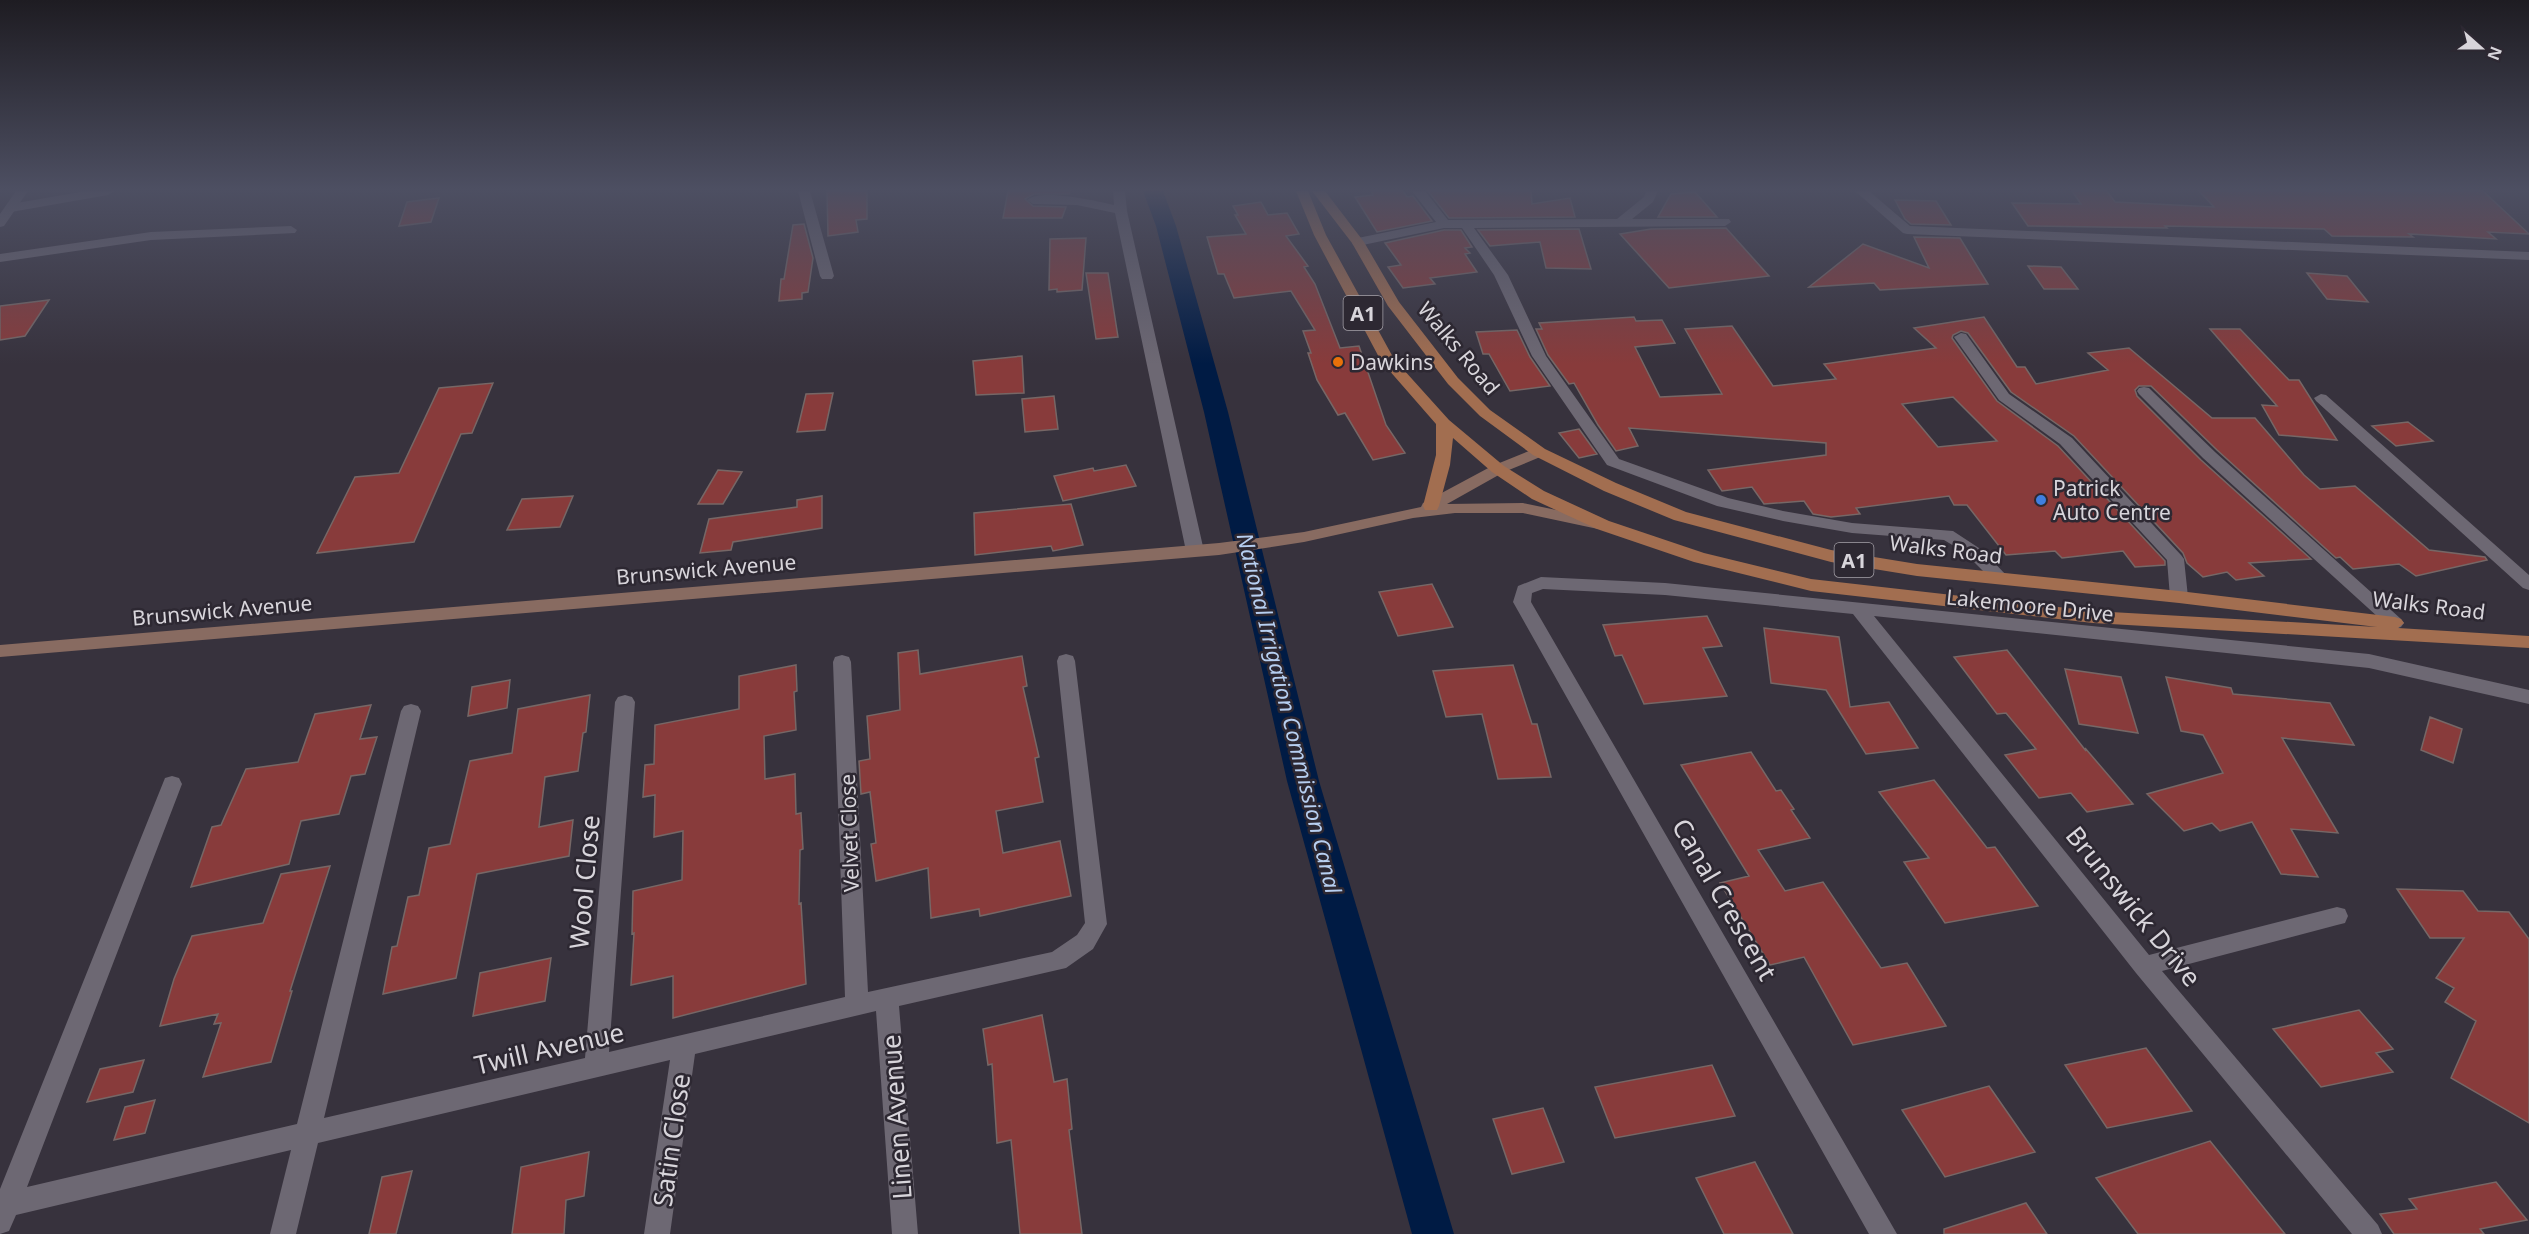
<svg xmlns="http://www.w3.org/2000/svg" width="2529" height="1234" viewBox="0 0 2529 1234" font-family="'Noto Sans',sans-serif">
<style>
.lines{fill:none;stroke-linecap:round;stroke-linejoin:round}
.canal{fill:#001b44;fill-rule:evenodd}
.building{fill:#883b3b;stroke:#766766;stroke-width:1.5;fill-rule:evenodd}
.minor{fill:#6d6873;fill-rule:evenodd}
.tertiary{fill:#6d6873;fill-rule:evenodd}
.secondary{fill:#886b61;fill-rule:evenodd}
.primary{fill:#a26e50;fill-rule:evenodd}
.food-dot{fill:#e8710a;stroke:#2d2832;stroke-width:2}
.shop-dot{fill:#3f7fe0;stroke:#2d2832;stroke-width:2}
.labels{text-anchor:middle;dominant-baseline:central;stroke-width:5;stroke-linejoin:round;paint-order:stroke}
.shield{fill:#2d2832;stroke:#a5a1a8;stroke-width:1.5}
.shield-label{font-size:20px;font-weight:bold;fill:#d8d5db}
.street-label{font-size:21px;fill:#d8d5db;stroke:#2d2832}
.poi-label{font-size:21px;fill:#d8d5db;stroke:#2d2832;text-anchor:start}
.water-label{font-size:22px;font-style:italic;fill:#b7cff1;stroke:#2d2832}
.near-street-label{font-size:26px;fill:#d8d5db;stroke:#2d2832}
</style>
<rect width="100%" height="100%" fill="#37323d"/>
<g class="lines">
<!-- canal -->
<path class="canal" d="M1143,191H1163L1176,226L1228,412L1319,781L1454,1234H1412L1287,781L1204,412L1156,226Z"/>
</g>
<!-- building -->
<path class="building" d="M827,191H867V219L856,220L858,232L828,236Z
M1008,191H1070L1069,194H1034L1025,199L1033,206L1066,207L1062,218H1003Z
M1371,191H1403L1407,197L1413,196L1432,221L1377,232L1355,197L1373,195Z
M1428,191H1531L1532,204L1570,198L1575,217L1449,218Z
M2072,191H2107L2115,202L2214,207L2199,191H2483L2529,234L2488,232L2496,239L2409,234L2413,237L2332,236L2324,229L2165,226L2167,228L2028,226L2012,203L2081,204Z
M1695,192L1717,217H1658L1671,194Z
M439,198L431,222L399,226L407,202Z
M1895,200L1936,201L1951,225L1911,224L1905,219Z
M1261,202L1268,215L1287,213L1299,234L1286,236L1308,266L1304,267L1315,284L1340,348L1359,346L1386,425L1405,453L1373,460L1345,413L1338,415L1317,380L1308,353H1311L1303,331L1315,330L1291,291L1234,298L1224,274H1218L1207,237L1246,234L1235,215H1238L1233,206Z
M804,224L813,258L808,292L802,293V299L779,301L781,279H784L793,225Z
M1726,228L1769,276L1669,288L1620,234L1651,229Z
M1579,229L1591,269L1546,268L1540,242L1490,246L1478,230Z
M1444,230H1461L1472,247L1465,248L1470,253L1465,254L1477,272L1430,278L1435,284L1403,288L1388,267L1401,265L1385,243Z
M1914,237L1960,238L1988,284L1880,290L1874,283L1809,287L1863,244L1929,268Z
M1086,238L1082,290L1057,292V289L1049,290L1050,239Z
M2028,266L2061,267L2078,289H2044Z
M1086,273H1108L1118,337L1096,339Z
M2307,273L2347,276L2368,302L2327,299Z
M49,300L25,336L0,340V306Z
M1634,317L1636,321L1662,320L1675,343L1635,347L1660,397L1722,394L1685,329L1732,326L1773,386L1836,379L1824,364L1936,348L1914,328L1984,317L2017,367H2025L2036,384L2108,370L2088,353L2129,348L2212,418H2255L2304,475L2320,489L2355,486L2429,550L2485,557L2487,560L2416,576L2399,564L2353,569L2340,557L2336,558L2217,450L2151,386H2139L2135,390L2137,396L2201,460L2311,559L2249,563L2264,576L2236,580L2227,572L2203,577L2187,563L2183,553L2074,436L2011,392L1968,333L1961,331L1953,335L1952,338L1997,401L2058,446L2165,561V565L2135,567L2123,551L2062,558L2055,551L2006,555L1967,505H1954L1949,496L1856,508L1860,514L1831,517L1813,514L1804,501L1764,504L1752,487L1722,491L1708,470L1826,455V443L1629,428L1638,446L1616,451L1598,425L1574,383L1569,384L1548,355L1536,329H1542L1539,323ZM1953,397L1997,441L1938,447L1902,404Z
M2210,329H2240L2289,380H2299L2337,440L2279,435L2262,405L2277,406Z
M1517,330L1530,357L1550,386L1510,391L1489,354H1483L1476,332Z
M1022,356L1024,393L976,395L973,361Z
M493,383L472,433L461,434L414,542L317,553L355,477L399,473L439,388Z
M833,393L825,430L797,432L806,394Z
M1054,396L1058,429L1025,432L1022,399Z
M2408,422L2433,441L2396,446L2372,426Z
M1579,429L1597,454L1579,458L1559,433Z
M1126,465L1136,486L1063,501L1054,476L1093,468L1094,471Z
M718,470L742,472L723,504H698Z
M573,496L560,527L507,530L522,499Z
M822,496V528L733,542L731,550L700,553L709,519L797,507V500Z
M1071,504L1083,545L1053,551L1051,546L975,555L974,513Z
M1432,584L1453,627L1398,636L1379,592Z
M1707,616L1722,646L1703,648L1727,696L1644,704L1622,655L1615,656L1603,625Z
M1764,628L1839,637L1850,707L1889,702L1918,748L1866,754L1826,690L1771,683Z
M918,650L920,674L1022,656L1027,686L1023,687L1039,757L1035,758L1043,802L996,811L1003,853L1060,841L1071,896L980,916L979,909L931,918L928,868L876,881L871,844L876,843L870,792L861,794L859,761L870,759L867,716L900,710L898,653Z
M2007,650L2086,751L2085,748L2133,804L2087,812L2071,793L2039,798L2005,755L2036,749L2006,713L1997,714L1954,657Z
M796,665L797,691L794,692L796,730L764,736L765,779L795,774L796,814L801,813L803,849L800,850L799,904L801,903L806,984L673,1018V976L631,985L634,933L632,934L633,891L682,880L683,831L654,837L655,795L643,797L645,765L654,764L655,725L739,709V676Z
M1513,665L1532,724H1537L1551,777L1498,779L1482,714L1446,717L1433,671Z
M2065,669L2121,677L2138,733L2079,724Z
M2166,677L2231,688L2233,694L2330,703L2354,745L2282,738L2338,833L2291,829L2318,877L2281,874L2252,822L2220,831L2212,823L2184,831L2147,794L2223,773L2203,735L2181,731Z
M510,680L507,708L468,716L472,687Z
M590,695L586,732L583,733L578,771L545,777L539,827L573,820L569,856L477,874L456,978L383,994L392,947L397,946L408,897L419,895L429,848L450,844L470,761L512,753L518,709Z
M371,705L360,739L377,737L365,774L351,776L339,814L301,821L289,864L191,887L212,827L221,825L246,769L298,762L315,714Z
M2430,717L2462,729L2453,763L2421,750Z
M1751,752L1776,791L1781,790L1794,809L1791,810L1810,838L1758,850L1785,891L1823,882L1881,968L1907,963L1946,1026L1853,1045L1804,957L1770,965L1720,883L1749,876L1681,765Z
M1934,780L1987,848L1995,847L2038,906L1945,923L1904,862L1929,858L1879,792Z
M330,866L290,991H292L271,1062L203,1077L221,1023L214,1024L218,1014L160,1026L174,979L192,936L263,923L281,874Z
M2397,889L2463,891L2478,911L2509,912L2529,939V1123L2451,1078L2476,1021L2445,1002L2454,988L2436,978L2464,938H2430Z
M551,958L545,1001L473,1016L480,973Z
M2359,1010L2393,1049L2376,1053L2393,1072L2321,1087L2273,1029Z
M1042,1015L1054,1082L1067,1079L1072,1129L1069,1130L1082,1234H1020L1011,1140L997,1143L992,1064L988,1065L983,1029Z
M2146,1048L2192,1111L2107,1128L2065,1065Z
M144,1060L133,1092L87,1102L100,1069Z
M1712,1065L1735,1116L1615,1138L1595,1087Z
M1989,1086L2035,1152L1945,1177L1902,1110Z
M155,1100L145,1133L114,1140L125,1107Z
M1543,1108L1564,1162L1512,1174L1493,1119Z
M2210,1141L2285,1234H2138L2096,1178Z
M589,1152L584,1196L566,1200L564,1234H512L521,1167Z
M1755,1162L1793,1234H1724L1696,1178Z
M412,1171L396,1234H369L382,1177Z
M2496,1182L2527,1220L2480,1229L2484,1234H2394L2380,1214L2417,1209L2409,1199Z
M2026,1203L2047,1234H1944V1229Z"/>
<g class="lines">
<!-- minor -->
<path class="minor" d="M86,191H114L108,195L11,212L5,208L11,204Z
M798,191H810L834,276L832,279H822L820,276Z
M1113,191H1125L1127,211L1204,551L1201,555H1189L1186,551L1115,213L1077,205L1033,204L1027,200C1041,188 1096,201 1114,205Z
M1412,191H1425L1448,220L1617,219L1644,197L1646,191H1658L1653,202L1632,219H1729L1731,222L1725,226L1474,228L1508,275L1546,356L1619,459L1728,498L1783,511L1852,523L1953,531L1982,550L2009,578L2006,582H1994L1964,552L1944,540L1852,533L1783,521L1717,506L1607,465L1532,356L1494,275L1462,228H1444L1358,246L1353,245L1352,242L1353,239L1436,222Z
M1855,191H1869L1910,226L2529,252V260L1907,234L1903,233Z
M291,226L297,230L295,233L151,240L0,262V254L151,232Z
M1961,333L1966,334L2009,394L2072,438L2181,555L2184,559L2188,597L2185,601H2173L2170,597L2167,560L2060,444L1999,400L1954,337Z
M2144,387L2149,388L2215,452L2401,619L2404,623L2401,627L2395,629L2389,627L2203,458L2139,394L2137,391L2139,388Z
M2321,394L2326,395L2529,575V590L2523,588L2316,401L2314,398Z
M1541,577L1665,583L2369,654L2529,690V704L2369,668L1874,616L2149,955L2337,907L2345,909L2348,916L2345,923L2337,925L2162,971L2378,1225L2382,1234H2352L2136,973L1853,614L1665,595L1543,589L1532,593L1531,602L1897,1234H1869L1513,602L1518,586Z
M1066,654L1073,656L1075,661L1107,924L1093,949L1066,968L899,1006L918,1234H892L876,1011L695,1054L670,1234H644L670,1060L318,1143L296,1234H270L291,1150L16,1215L9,1231L0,1234V1189L165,778L172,776L179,778L182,784L27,1187L297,1124L401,711L404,706L411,704L418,706L421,711L324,1118L585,1058L615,702L618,697L625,695L632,697L635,702L609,1052L845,997L833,662L835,657L842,655L849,657L851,662L868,992L1052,952L1077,935L1085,923L1057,661L1059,656Z"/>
<!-- tertiary -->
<path class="tertiary" d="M16,191H28L4,226L0,227V214Z"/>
<!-- secondary -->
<path class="secondary" d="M1539,447L1547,452L1545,455L1504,472L1447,504L1523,503L1604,520L1606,524L1604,528L1598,529L1523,513H1455L1413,518L1304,542L1219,555L0,657V645L1219,543L1304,532L1421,507L1423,503L1492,466Z"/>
<!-- primary -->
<path class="primary" d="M1296,191H1308L1326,235L1394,359L1449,420L1504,466L1544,491L1609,521L1704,553L1811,579L2093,611L2377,627L2179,603L1917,576L1831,562L1674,520L1604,491L1533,455L1480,416L1448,384L1388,306L1352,243L1312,191H1325L1364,242L1399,302L1458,378L1490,410L1545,449L1616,483L1686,512L1831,550L1917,564L2179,591L2395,617L2401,619L2404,623L2398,628L2529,636V648L2093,623L1811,591L1694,562L1597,529L1532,499L1492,472L1453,438L1450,465L1439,506L1437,510H1425L1423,506L1436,455V424L1381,361L1314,235Z"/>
</g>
<!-- sky -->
<linearGradient id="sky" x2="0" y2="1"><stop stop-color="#1e1c22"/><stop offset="0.52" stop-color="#4d4f62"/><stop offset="1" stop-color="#4d4f62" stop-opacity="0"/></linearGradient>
<rect width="2529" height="364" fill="url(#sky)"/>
<!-- markers -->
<circle class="food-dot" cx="1338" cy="362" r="6"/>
<circle class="shop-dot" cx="2041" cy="500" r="6"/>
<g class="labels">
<!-- shield labels -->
<g class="shield">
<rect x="1343.5" y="296" width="39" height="34" rx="4.5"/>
<rect x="1834.5" y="543" width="39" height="34" rx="4.5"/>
</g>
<g class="shield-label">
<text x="1363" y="313">A1</text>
<text x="1854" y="560">A1</text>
</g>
<!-- street labels -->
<g class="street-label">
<text transform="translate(1459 348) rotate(50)">Walks Road</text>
<text transform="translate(1946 549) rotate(7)">Walks Road</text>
<text transform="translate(706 569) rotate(-5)">Brunswick Avenue</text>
<text transform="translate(2030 605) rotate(6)">Lakemoore Drive</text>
<text transform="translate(2429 605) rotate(7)">Walks Road</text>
<text transform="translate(222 610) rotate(-5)">Brunswick Avenue</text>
<text transform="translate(849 833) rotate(-92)">Velvet Close</text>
</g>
<!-- poi labels -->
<g class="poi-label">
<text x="1350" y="362">Dawkins</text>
<text x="2053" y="488">Patrick<tspan x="2053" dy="24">Auto Centre</tspan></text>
</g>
<!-- water labels -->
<g class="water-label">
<text transform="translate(1290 713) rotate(76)">National Irrigation Commission Canal</text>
</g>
<!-- near-street labels -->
<g class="near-street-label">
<text transform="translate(584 882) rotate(-85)">Wool Close</text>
<text transform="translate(1725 899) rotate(60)">Canal Crescent</text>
<text transform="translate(2134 906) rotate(51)">Brunswick Drive</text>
<text transform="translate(549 1048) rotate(-13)">Twill Avenue</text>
<text transform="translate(896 1117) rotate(-94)">Linen Avenue</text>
<text transform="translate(671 1140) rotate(-82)">Satin Close</text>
</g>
</g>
<!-- north arrow -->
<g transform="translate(2481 48) rotate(111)" stroke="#2d2832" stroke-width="4.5" paint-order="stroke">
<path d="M0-4.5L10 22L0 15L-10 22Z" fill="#d8d5db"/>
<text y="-9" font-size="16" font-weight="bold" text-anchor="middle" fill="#d8d5db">N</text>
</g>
</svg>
